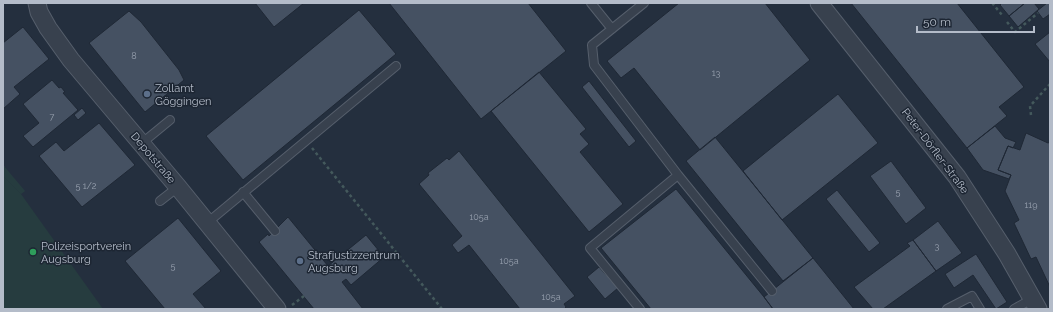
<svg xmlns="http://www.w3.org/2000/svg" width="1053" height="312" viewBox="0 0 1053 312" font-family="Raleway,sans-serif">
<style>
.grass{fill:url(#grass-tufts)}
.pitch{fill:#263c3f}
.building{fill:#455162;stroke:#1f2835}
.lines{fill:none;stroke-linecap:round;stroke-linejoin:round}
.lane-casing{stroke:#565f6c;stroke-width:10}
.street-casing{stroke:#565f6c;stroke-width:19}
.path{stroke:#44595c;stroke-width:2.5;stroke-dasharray:3 3;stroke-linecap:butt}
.lane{stroke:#38414e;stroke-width:8}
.street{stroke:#38414e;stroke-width:17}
.service-dot{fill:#5c6f8a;stroke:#1d2633;stroke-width:1.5}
.leisure-dot{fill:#2e9e5b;stroke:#1d2633;stroke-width:1.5}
.labels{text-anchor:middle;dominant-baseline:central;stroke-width:3;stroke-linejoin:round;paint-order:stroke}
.number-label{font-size:9px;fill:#98a1af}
.poi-label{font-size:11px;fill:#b4bcc9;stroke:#1d2633;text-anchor:start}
.street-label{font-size:11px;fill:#b4bcc9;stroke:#1d2633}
</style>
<defs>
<pattern id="grass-tufts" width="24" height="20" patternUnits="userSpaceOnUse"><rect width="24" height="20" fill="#263c3f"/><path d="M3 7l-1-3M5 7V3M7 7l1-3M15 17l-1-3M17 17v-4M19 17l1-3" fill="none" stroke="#435659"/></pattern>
</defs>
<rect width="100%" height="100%" fill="#242f3e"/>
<!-- grass -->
<path class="grass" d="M3,165L25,191L21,194L3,176Z"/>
<!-- pitch -->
<path class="pitch" d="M3,176L21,194L103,309H3Z"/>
<!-- building -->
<path class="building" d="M255,3H304L274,27Z
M389,3H528L566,51L481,119Z
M679,3H765L810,60L700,150L634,68L621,78L607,61Z
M851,3H957L1024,87L999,107L1007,116L967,148Z
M1002,3H1025L1009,16L1000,5Z
M1025,3H1034L1039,9L1018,27L1009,16Z
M1047,3H1050V14L1043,19L1037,11Z
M359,10L396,54L243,180L206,136Z
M129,11L141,22L179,70L184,80L145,112L89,43Z
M23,27L49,59L14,87L20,94L3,109V43Z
M1050,32V62L1035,44Z
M539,72L586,129L580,134L589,144L580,152L623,204L589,232L491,111Z
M52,80L59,88L61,87L65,92L63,93L78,110L33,147L23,136L39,123L23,104Z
M589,81L636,141L629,147L582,87Z
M838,94L878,143L782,220L743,171Z
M82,108L86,113L78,120L74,115Z
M99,123L135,165L82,207L39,156L56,142L64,151Z
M995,126L1005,138L1016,142L1013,148L1008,146L998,170L1011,175L1009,179L983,170L967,148Z
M1026,133L1048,143L1050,142V287L1036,257L1031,259L1014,223L1019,220L1005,191L1011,175L998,170L1008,146L1020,150Z
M715,137L813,258L783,281L686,161Z
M459,151L575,296L564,304L566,307L564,309H520L469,245L458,253L452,245L462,236L419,184L429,175L428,173L447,158L449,160Z
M891,161L926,208L906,224L870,176Z
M676,189L764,297L773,309H651L601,248Z
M837,190L880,243L869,252L826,199Z
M288,217L328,266L366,235L384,257L351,285L346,279L342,282L363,309H314L259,242L268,234L269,236Z
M178,218L221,271L193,294L206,309H165L125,261Z
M938,221L962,253L936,271L913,240Z
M913,240L936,271L883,309H873L854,287L910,246L907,243Z
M976,254L1007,302L996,309L973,275L954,288L945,274Z
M813,258L854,309H773L764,297Z
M599,267L618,288L605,299L587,277Z"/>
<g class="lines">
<defs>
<path id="lane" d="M591,3L612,29
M142,143L170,120
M678,175L772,291
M243,192L275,231
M160,201L178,187
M207,223L396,66
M640,309L590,248L678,175L594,65L592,45L644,3
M947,309L972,296L980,309
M1014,309L1032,299"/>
<path id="street" d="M37,3L39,12L48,28L71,60L178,187L277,309
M819,3L957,177L1007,254L1038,309"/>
</defs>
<!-- lane casing -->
<use href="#lane" class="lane-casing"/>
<!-- street casing -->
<use href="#street" class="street-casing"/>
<!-- path -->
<path class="path" d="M994,3L993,4L1002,15
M1007,22L1015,32L1038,13
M1031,115L1030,106L1050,84
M312,148L442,309
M292,305L304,296"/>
<!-- lane -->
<use href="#lane" class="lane"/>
<!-- street -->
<use href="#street" class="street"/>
</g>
<!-- markers -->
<g class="service-dot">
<circle cx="147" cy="94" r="4"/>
<circle cx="300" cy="261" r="4"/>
</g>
<circle class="leisure-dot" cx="33" cy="252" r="4"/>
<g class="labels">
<!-- number labels -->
<g class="number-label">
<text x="134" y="56">8</text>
<text x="716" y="73">13</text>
<text x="52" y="117">7</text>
<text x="86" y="186">5 1/2</text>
<text x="898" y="192">5</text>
<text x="1031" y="205">119</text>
<text x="479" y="217">105a</text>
<text x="937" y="246">3</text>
<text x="509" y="261">105a</text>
<text x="173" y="266">5</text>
<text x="551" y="297">105a</text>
</g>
<!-- poi labels -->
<g class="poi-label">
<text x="155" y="88">Zollamt<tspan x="155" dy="13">Göggingen</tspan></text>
<text x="41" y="246">Polizeisportverein<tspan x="41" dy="13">Augsburg</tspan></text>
<text x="308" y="255">Strafjustizzentrum<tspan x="308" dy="13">Augsburg</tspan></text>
</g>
<!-- street labels -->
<g class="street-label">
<text transform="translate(935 151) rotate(53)">Peter-Dörfler-Straße</text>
<text transform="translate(153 158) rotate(50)">Depotstraße</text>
</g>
</g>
<!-- border -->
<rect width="1053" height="312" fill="none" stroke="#b4bcc9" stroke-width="8"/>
<!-- scale -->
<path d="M917 26v6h117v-6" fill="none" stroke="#b4bcc9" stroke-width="2"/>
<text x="923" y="26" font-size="12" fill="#b4bcc9" stroke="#1d2633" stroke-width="3" paint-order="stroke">50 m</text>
</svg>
